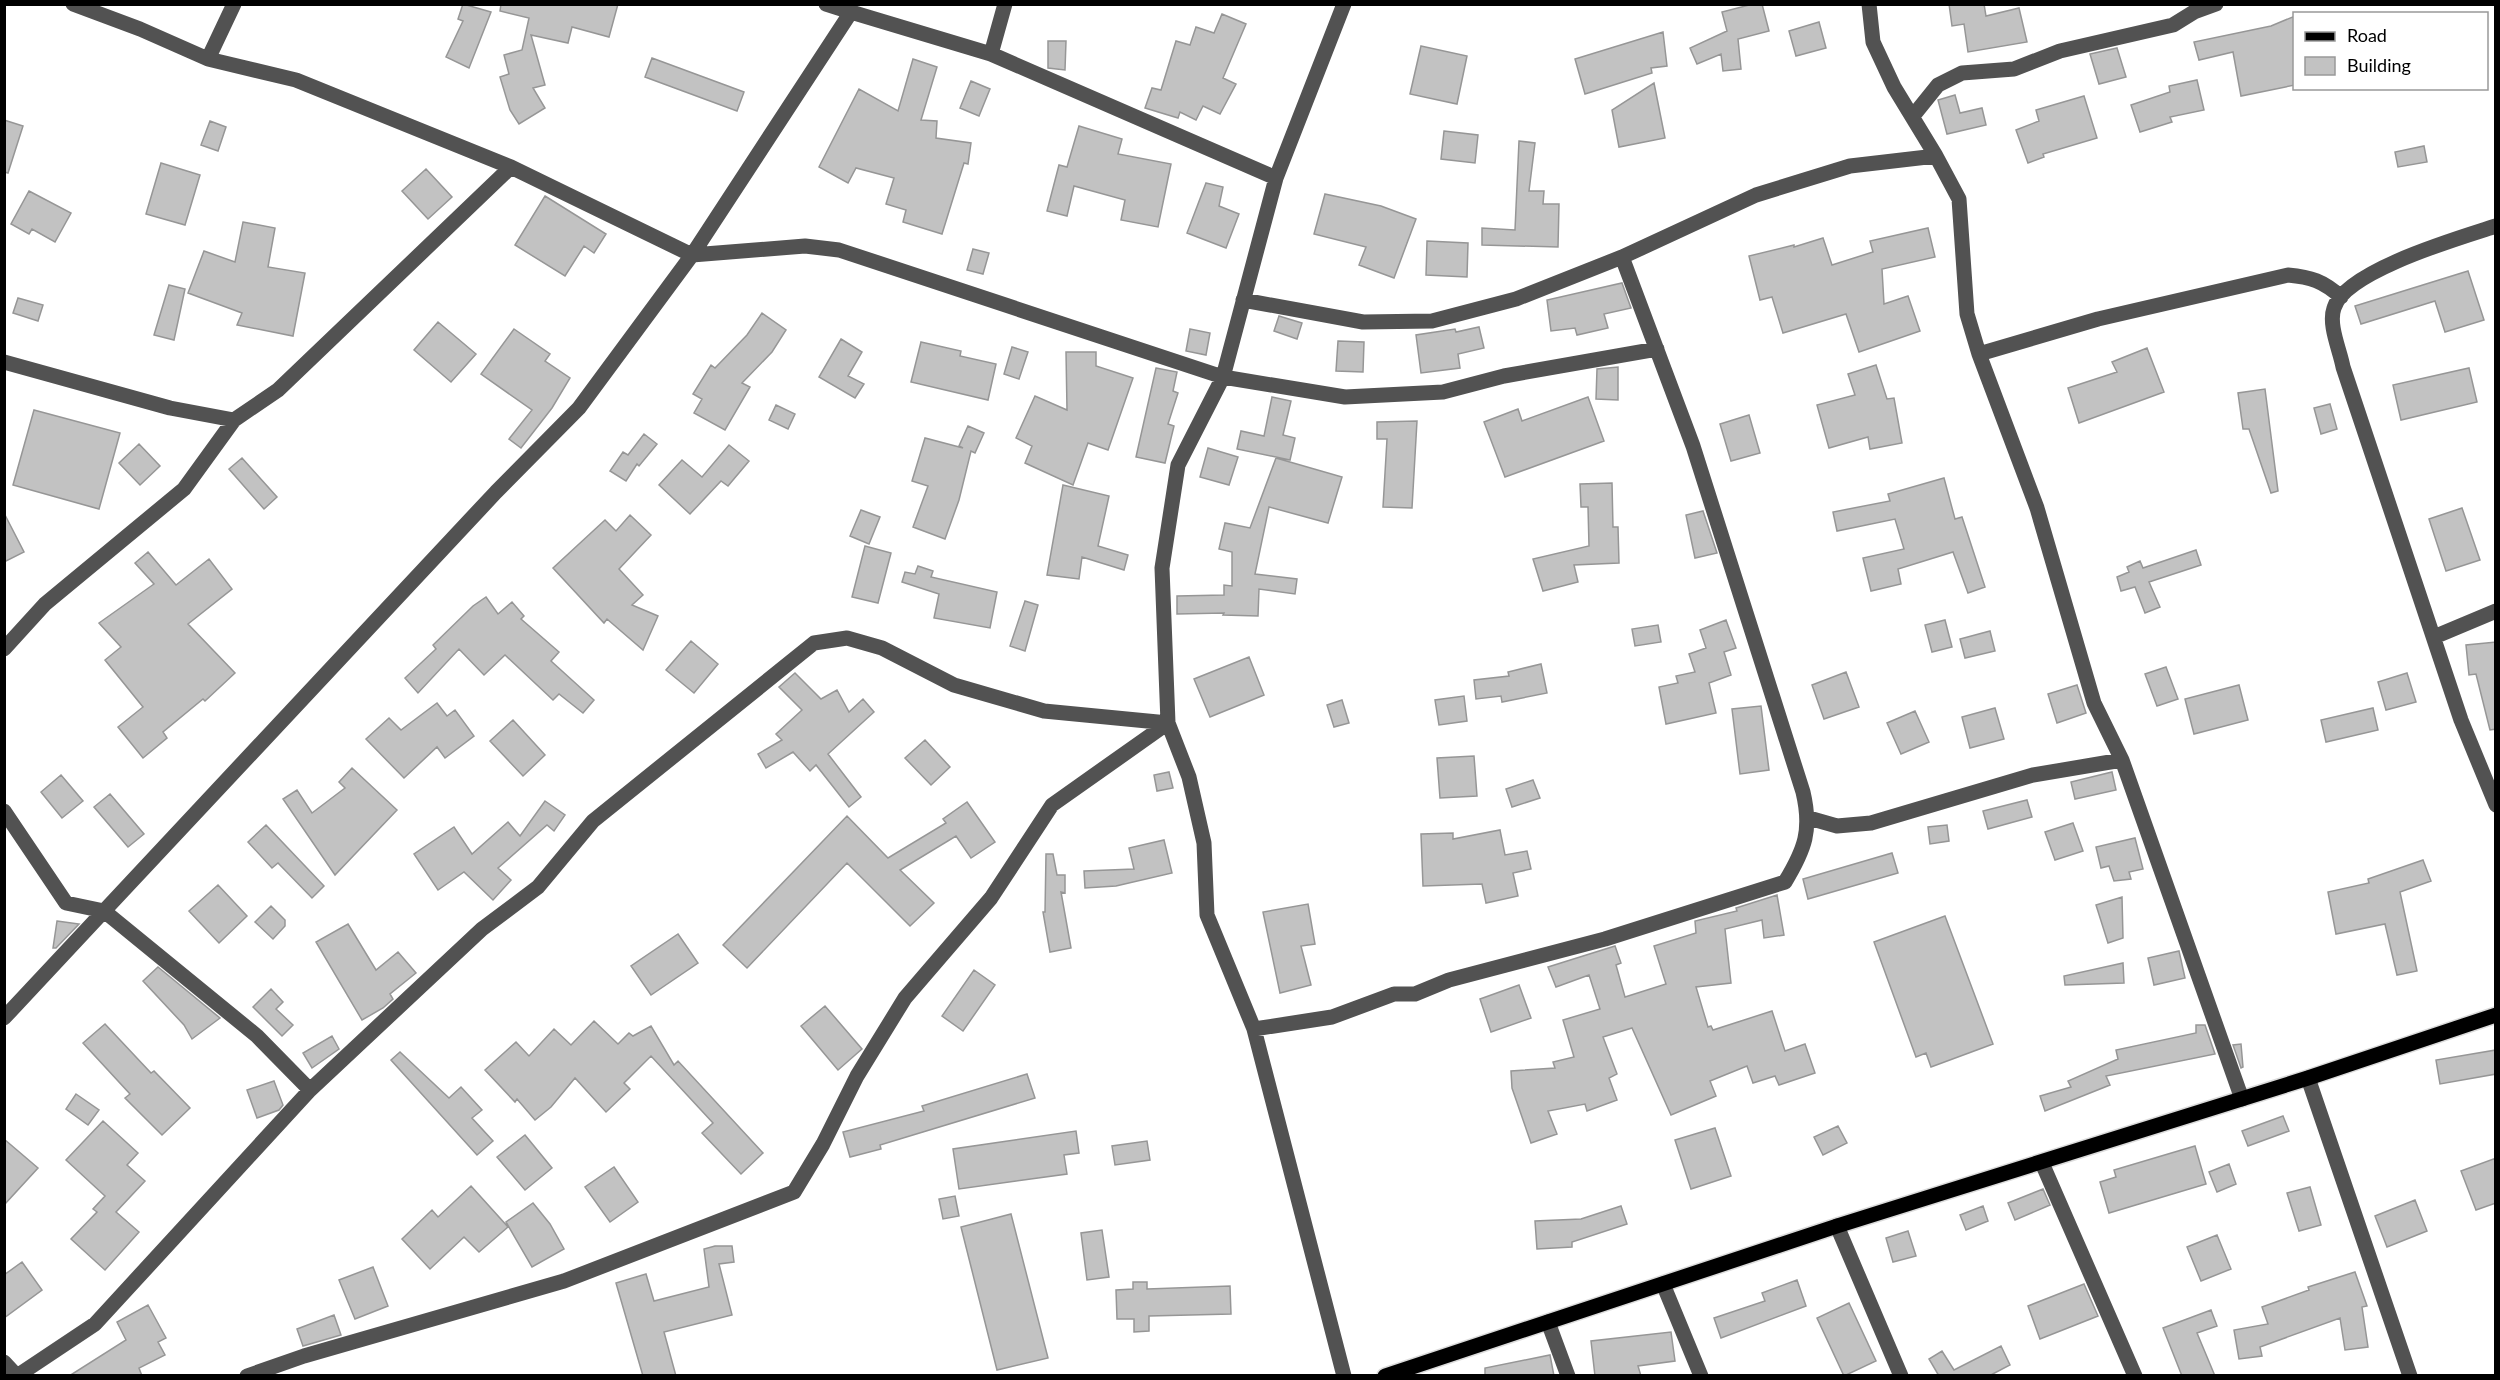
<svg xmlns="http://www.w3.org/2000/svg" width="2500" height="1380" viewBox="0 0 2500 1380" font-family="Lato,sans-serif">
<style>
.building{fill:#c2c2c2;stroke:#969696;stroke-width:1.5}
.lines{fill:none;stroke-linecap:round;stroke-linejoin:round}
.major-casing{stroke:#dbdbdb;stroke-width:18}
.minor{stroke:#525252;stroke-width:15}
.major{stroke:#000;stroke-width:15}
</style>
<rect width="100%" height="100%" fill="#fff"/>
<!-- building -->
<path class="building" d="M463,4L491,12L469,68L446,57L463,21L458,19Z
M501,4H618L609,37L572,27L568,43L531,35L545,85L533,88L545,108L519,124L510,110L500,77L509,74L504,55L522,50L529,18L500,11Z
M1753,4H1762L1769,31L1738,39L1741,69L1723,71L1721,54L1697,64L1690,48L1727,31L1722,12Z
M1949,4H1984L1986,16L2019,8L2027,42L1968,52L1964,24L1952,26Z
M1222,14L1246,24L1223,78L1236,84L1220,114L1203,106L1196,120L1180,112L1178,118L1145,108L1152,88L1161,90L1176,41L1190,45L1196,27L1214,33Z
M2295,16V85L2241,96L2233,52L2199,60L2194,42L2271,26Z
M1819,22L1826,48L1796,56L1789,31Z
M1663,32L1667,66L1651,68L1652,73L1585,94L1575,59Z
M1048,41H1066L1065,70L1048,68Z
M1421,46L1467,56L1457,104L1410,94Z
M2117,48L2126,77L2099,84L2090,54Z
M652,58L744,92L737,111L645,77Z
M913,59L937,67L921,120L937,121L936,138L971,143L968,164L964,163L942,234L903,222L906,210L886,204L894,178L856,168L848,183L819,167L859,89L898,111Z
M2197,80L2204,110L2170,117L2172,122L2140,132L2131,105L2170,92L2169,86Z
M971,81L990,89L979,116L960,108Z
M1654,83L1665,138L1619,147L1612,110Z
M1955,95L1960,113L1982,108L1986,125L1947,134L1938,100Z
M2084,96L2097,138L2043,154L2044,157L2028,163L2016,130L2039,121L2036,110Z
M4,120L23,126L8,173L4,172Z
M210,121L226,127L218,151L201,145Z
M1079,126L1122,139L1118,154L1171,164L1158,227L1121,220L1125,200L1074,186L1067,216L1047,211L1059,165L1067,167Z
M1444,131L1478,135L1475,163L1441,159Z
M1519,141L1535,143L1529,191H1544L1543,204H1559L1558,247L1482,245V228L1515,230Z
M2424,146L2427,162L2398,167L2395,152Z
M161,163L200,175L185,225L146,214Z
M426,169L452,197L428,219L402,191Z
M1206,183L1223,187L1219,206L1239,214L1226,248L1187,233Z
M29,191L71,213L55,242L32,229L29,234L11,224Z
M1325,194L1381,206L1416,219L1394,278L1359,265L1366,247L1314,234Z
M545,196L606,234L594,253L584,246L565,276L515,245Z
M243,222L275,228L268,267L305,273L293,336L237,325L242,313L188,293L204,251L235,262Z
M1928,228L1935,257L1882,269L1884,304L1908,296L1920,331L1859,352L1846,314L1783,333L1772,297L1760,300L1749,256L1794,245V247L1823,238L1832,265L1873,252L1870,241Z
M1427,241L1468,243L1467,277L1426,275Z
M973,249L989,253L983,274L967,270Z
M2468,271L2484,320L2445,332L2435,301L2361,324L2355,306Z
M1622,283L1631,308L1604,314L1608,328L1577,335L1575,328L1551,331L1547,300Z
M169,285L185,289L174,340L154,335Z
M18,298L43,305L38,321L13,313Z
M762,313L786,330L772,352L742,383L750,387L725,430L694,413L702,399L693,394L711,365L715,368L747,335Z
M1279,316L1302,323L1297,339L1274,331Z
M438,322L476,354L451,382L414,350Z
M1479,327L1484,348L1458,354L1460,368L1421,373L1416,335L1455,329L1456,332Z
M514,329L550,354L545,361L570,378L552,408L521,448L509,439L532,410L481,374Z
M1190,329L1210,333L1206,355L1186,351Z
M841,339L862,352L848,376L864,384L855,398L819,377Z
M1338,341L1364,342L1363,372L1336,371Z
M921,342L961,351L960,356L996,364L988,400L911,382Z
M1012,347L1028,352L1019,379L1004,374Z
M2147,348L2164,392L2079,423L2068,388L2117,372L2112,362Z
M1066,352H1096V366L1133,378L1108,450L1088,443L1073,485L1025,463L1032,446L1016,438L1035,396L1067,410Z
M1876,365L1887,399L1894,398L1902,443L1870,449L1868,437L1829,448L1817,405L1855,395L1848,374Z
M1618,367V400L1596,399L1597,369Z
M1156,368L1177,372L1173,391L1178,393L1168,424L1174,426L1165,463L1136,457Z
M2469,368L2477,402L2401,420L2393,385Z
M2265,389L2278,491L2271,493L2249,429H2243L2238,393Z
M1272,397L1291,401L1283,435L1295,438L1290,460L1237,449L1241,431L1264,436Z
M1588,397L1604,441L1505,477L1484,422L1518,409L1522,421Z
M2330,404L2337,429L2321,434L2314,408Z
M776,405L795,414L788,429L769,420Z
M34,410L120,433L99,509L13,485Z
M1749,415L1760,453L1731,461L1720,424Z
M1417,421L1412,508L1383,507L1387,439H1377V422Z
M968,426L984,433L975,453L971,451L959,500L945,539L913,527L928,486L912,481L925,438L963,448L959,446Z
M644,434L657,444L639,466L637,464L626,481L610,471L623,452L628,455Z
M139,444L160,466L140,485L119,463Z
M729,445L749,461L728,486L721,481L690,514L659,485L682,460L702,477Z
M1208,448L1238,457L1229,485L1200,477Z
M242,458L277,497L264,509L229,469Z
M1276,458L1342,477L1328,523L1269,507L1255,574L1297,579L1295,594L1259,589L1258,616L1223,615L1224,613L1177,614V596L1224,595V585L1232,586V552L1219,549L1225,523L1250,528Z
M1944,478L1955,519L1962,517L1985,587L1968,593L1953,552L1898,569L1901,584L1871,591L1863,558L1904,549L1895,519L1837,531L1833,512L1890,501L1888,494Z
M1612,483L1613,527H1618L1619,563L1574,565L1578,582L1543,591L1533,559L1589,546L1588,507H1581L1580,484Z
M1063,485L1109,496L1098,546L1128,555L1124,570L1082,557L1079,579L1047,575Z
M2462,508L2480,560L2446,571L2429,519Z
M861,510L880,517L869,544L850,536Z
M1703,511L1717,553L1695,558L1686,515Z
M4,513L24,552L4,562Z
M630,515L651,535L619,569L643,595L632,605L658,616L643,650L607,619L604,623L553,568L605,520L616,531Z
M865,546L891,553L878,603L852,597Z
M2196,550L2201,565L2149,582L2160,607L2145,613L2135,587L2121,591L2117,577L2129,572L2127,567L2140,561L2143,568Z
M148,552L176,585L209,559L232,589L188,624L235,673L205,701L203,699L163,732L167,738L143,758L118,727L143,707L105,660L121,647L99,623L154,584L135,563Z
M918,566L933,571L931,577L997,592L990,628L934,618L939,594L902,582L905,572L915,574Z
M486,597L498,614L512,602L524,616L521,619L559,652L551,661L594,700L583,713L559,694L553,700L505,655L484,675L459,649L418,693L405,678L436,649L433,645L473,606Z
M1025,601L1038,605L1025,651L1010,646Z
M1726,620L1736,648L1724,652L1731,675L1709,683L1716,713L1666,724L1659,687L1678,683L1676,676L1695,672L1689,654L1706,648L1700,630Z
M1945,620L1952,647L1932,652L1925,625Z
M1658,625L1661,642L1635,646L1632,629Z
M1990,631L1995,651L1965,658L1960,639Z
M691,641L718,664L694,693L666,670Z
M2496,642V729L2490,730L2476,674L2469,675L2466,645Z
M1249,657L1264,695L1210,717L1194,679Z
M1541,664L1547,693L1502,702L1501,696L1476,699L1474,680L1509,676L1508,672Z
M2166,667L2178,699L2157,706L2145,674Z
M1846,672L1859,707L1824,719L1812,685Z
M795,673L821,699L837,690L849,712L863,699L874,712L828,754L861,797L849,807L816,765L810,771L793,752L766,768L758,754L782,740L776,734L802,710L779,687Z
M2407,673L2416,702L2386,710L2378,682Z
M2077,685L2086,713L2057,723L2048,694Z
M2239,685L2248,720L2194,734L2185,699Z
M1464,696L1467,721L1439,725L1435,700Z
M1342,700L1349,723L1334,727L1327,705Z
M437,703L447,716L455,710L474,736L445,758L437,747L404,778L366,739L389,718L401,730Z
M1761,706L1769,770L1740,774L1732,709Z
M1995,708L2004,739L1970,748L1962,717Z
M2373,708L2378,730L2326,742L2321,720Z
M1915,711L1929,742L1901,754L1887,723Z
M513,720L545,755L523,776L490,741Z
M925,740L950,767L931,785L905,758Z
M1474,756L1477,796L1440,798L1437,758Z
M352,768L397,810L335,875L283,799L297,790L312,813L345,788L339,782Z
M1169,772L1173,788L1157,791L1154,775Z
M2112,772L2116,790L2075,799L2071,782Z
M61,775L83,801L62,818L41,792Z
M1533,780L1540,798L1512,807L1506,789Z
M110,794L144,834L128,847L94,807Z
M2027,800L2032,817L1988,829L1983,811Z
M545,801L565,815L554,831L547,825L498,868L511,880L493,900L464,872L438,890L414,854L454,827L472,854L508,822L520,836Z
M967,802L995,842L971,858L956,836L900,870L934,903L910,926L847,863L747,968L723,945L847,816L888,858L946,823L943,819Z
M2073,823L2083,851L2055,860L2045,832Z
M266,825L324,886L312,898L278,863L272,868L248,842Z
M1947,825L1949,841L1930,844L1928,827Z
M1500,830L1505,855L1527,851L1531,869L1513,873L1518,896L1486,903L1482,884L1423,886L1421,834L1453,833V839Z
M2135,838L2143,869L2129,872L2131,879L2114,881L2109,866L2101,868L2096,847Z
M1164,840L1172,873L1116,886L1085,888L1084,871L1134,869L1129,848Z
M1892,853L1898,873L1808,899L1803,879Z
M1046,854H1053L1057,875H1065V893L1061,892L1071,948L1050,952L1043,912H1045Z
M2423,860L2431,881L2400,892L2417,971L2397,975L2385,924L2336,934L2328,892L2369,883L2368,879Z
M218,885L247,916L219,943L189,911Z
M1777,895L1784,935L1764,938L1762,920L1725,929L1731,983L1696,987L1708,1027L1711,1026L1713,1030L1772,1011L1785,1051L1805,1044L1815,1073L1779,1085L1775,1076L1753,1083L1747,1066L1710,1081L1716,1096L1671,1115L1632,1028L1603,1037L1617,1074L1609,1078L1617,1100L1587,1111L1585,1104L1548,1111L1557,1134L1531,1143L1512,1088L1511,1071L1555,1068L1553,1062L1574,1057L1563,1020L1600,1009L1589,975L1556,987L1548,967L1615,946L1621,963L1616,965L1625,997L1666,984L1654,946L1696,933L1695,921L1737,911L1736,908Z
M2122,897L2123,938L2108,943L2096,905Z
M1308,904L1315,944L1301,946L1311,985L1280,993L1263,912Z
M271,906L285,920V926L273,939L255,922Z
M1945,916L1993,1044L1931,1067L1926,1053L1916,1057L1874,942Z
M57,921L79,924L56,948H53Z
M348,924L376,970L398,952L416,973L390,994L393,999L383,1008L362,1020L316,942Z
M678,934L698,963L651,995L631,966Z
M2179,951L2185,978L2154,985L2148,958Z
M2123,963L2124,983L2065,985L2064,976Z
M158,967L220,1018L192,1039L184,1025L143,981Z
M974,970L995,985L963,1031L942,1016Z
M1519,985L1531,1018L1491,1032L1480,999Z
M271,989L283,1002L276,1009L293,1025L282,1036L253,1007Z
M825,1006L862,1049L838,1070L801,1026Z
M594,1021L618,1044L629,1033L633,1036L651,1026L674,1065L678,1061L763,1153L741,1174L702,1133L713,1123L651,1056L624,1083L630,1089L606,1112L575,1078L551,1107L535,1120L517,1099L515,1102L485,1070L516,1042L529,1056L554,1029L571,1045Z
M105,1024L151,1073L154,1071L190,1108L162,1135L125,1098L130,1094L83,1043Z
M2196,1025H2205L2215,1054L2106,1076L2110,1085L2045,1111L2040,1096L2071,1087L2068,1081L2118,1059L2116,1050L2196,1033Z
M332,1036L339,1049L312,1068L303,1053Z
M2241,1044L2243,1067L2241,1068L2233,1045Z
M2496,1050V1074L2440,1084L2436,1060Z
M400,1052L449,1098L461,1087L482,1110L472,1118L493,1141L477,1155L391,1060Z
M1027,1074L1035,1098L880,1145L881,1149L850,1157L843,1132L924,1111L922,1106Z
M274,1081L283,1105L279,1110L257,1118L247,1090Z
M76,1094L99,1110L88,1125L66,1109Z
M2283,1116L2289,1131L2248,1146L2242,1131Z
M103,1121L138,1153L127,1165L145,1181L116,1212L139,1232L105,1270L71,1239L97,1212L93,1209L105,1196L66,1160Z
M1838,1126L1847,1143L1823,1155L1814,1137Z
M1715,1128L1731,1176L1691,1189L1675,1140Z
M1076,1131L1079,1153L1064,1155L1067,1174L959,1189L953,1149Z
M525,1135L552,1168L525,1190L497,1157Z
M4,1139L38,1168L4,1205Z
M1147,1141L1150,1160L1115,1165L1112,1146Z
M2195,1146L2206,1184L2109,1213L2100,1182L2116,1177L2114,1170Z
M2496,1158V1203L2476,1210L2461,1171Z
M2229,1164L2236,1184L2217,1192L2209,1172Z
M614,1167L638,1202L610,1222L585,1187Z
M471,1186L508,1227L479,1252L464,1237L430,1269L402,1239L432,1210L438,1217Z
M2310,1187L2321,1225L2299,1231L2287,1193Z
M2043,1189L2050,1205L2015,1220L2008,1203Z
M955,1196L959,1216L943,1219L939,1199Z
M2415,1200L2427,1231L2387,1247L2375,1216Z
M533,1203L550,1224L564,1249L532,1267L506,1222Z
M1621,1206L1627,1224L1572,1242V1247L1537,1249L1535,1221L1581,1219Z
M1983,1206L1988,1221L1966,1230L1960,1215Z
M1011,1214L1048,1358L997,1370L961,1227Z
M1102,1230L1109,1277L1087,1280L1081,1233Z
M1908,1231L1916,1256L1893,1262L1886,1238Z
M2217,1235L2231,1269L2201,1281L2187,1247Z
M715,1246H732L734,1262L719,1264L732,1315L664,1332L676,1376H643L616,1283L646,1274L654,1301L709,1287L704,1249Z
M22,1262L42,1290L4,1318V1275Z
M373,1267L388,1306L355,1319L339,1280Z
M2355,1272L2367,1306L2362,1307L2368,1347L2345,1350L2340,1318L2260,1347L2262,1356L2239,1359L2234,1330L2268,1324L2262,1307L2309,1290L2308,1287Z
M1797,1280L1806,1306L1721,1338L1714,1318L1765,1301L1762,1293Z
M1133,1282H1147V1289L1230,1286L1231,1314L1149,1316V1331L1134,1332V1319H1117L1116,1290L1133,1289Z
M2084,1284L2098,1316L2040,1339L2028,1306Z
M1849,1303L1876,1361L1844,1376L1817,1318Z
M148,1305L166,1338L158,1342L165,1355L139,1368L142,1376H69L126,1340L117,1322Z
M2211,1310L2217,1326L2197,1333L2215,1376H2182L2163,1328Z
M334,1315L341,1335L303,1346L297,1329Z
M1671,1332L1675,1361L1638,1366L1641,1376H1595L1591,1341Z
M2001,1346L2010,1365L1989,1376H1939L1929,1359L1942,1351L1954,1370Z
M1550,1355L1554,1376H1485V1368Z"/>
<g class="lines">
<defs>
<path id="major" d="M1385,1376L1837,1226L2308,1078L2496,1015"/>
</defs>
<!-- major casing -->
<use href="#major" class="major-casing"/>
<!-- minor -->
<path class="minor" d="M73,4L140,29L208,59L296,80L511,167L692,255L805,246L839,250L1223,377L1345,397L1443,392L1504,376L1657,349
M826,4L851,12
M1869,4L1873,42L1894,87L1936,156L1959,199L1967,314L1979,354L2037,508L2094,703L2122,760L2242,1099
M991,54L1276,178
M208,59L234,4
M1913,116L1938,85L1962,73L2014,69L2060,51L2173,25L2194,12L2216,4
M2496,226C2459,238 2345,271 2334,308C2328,325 2340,350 2343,367L2461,720L2496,805
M1243,300L1363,322L1432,321L1516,299L1622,257L1756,195L1850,166L1936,156
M1979,354L2098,319L2288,275C2311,277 2323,281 2341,297
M4,362L170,408L234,420
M2434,637L2496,611
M4,649L45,604L184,489L234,420L278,390L511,167
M4,811L66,903L104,911L496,492L579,408L692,255L851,12L991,54L1005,4
M1809,818L1837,826L1871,823L2033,775L2122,760
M4,1018L104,911L257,1036L310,1090L95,1324L17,1376L4,1362
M1254,1029L1332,1017L1394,994H1415L1449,980L1605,939L1785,882C1805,849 1812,830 1803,792L1693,446L1622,257
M2308,1078L2410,1376
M310,1090L482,929L538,887L593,821L814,643L847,638L882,648L954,685L1044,711L1168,723L1189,777L1204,843L1207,915L1254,1029L1344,1376
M2042,1163L2135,1376
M1837,1226L1901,1376
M1663,1284L1701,1376
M1548,1322L1568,1376
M247,1376L304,1356L564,1281L794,1192L823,1144L857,1076L905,998L991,898L1052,805L1168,723L1162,568L1178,465L1223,377L1276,178L1344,4"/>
<!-- major -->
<use href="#major" class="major"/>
</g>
<!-- border -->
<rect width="2500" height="1380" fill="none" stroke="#000000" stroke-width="12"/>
<!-- legend -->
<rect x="2293" y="12" width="195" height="78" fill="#ffffff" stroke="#999999" stroke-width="1.5"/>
<rect x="2305" y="32" width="30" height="9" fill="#000000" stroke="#999999" stroke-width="1.5"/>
<text x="2347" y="42" font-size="18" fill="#000000">Road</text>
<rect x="2305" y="57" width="30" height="18" fill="#c2c2c2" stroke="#999999" stroke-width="1.5"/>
<text x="2347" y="72" font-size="18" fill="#000000">Building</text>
</svg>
